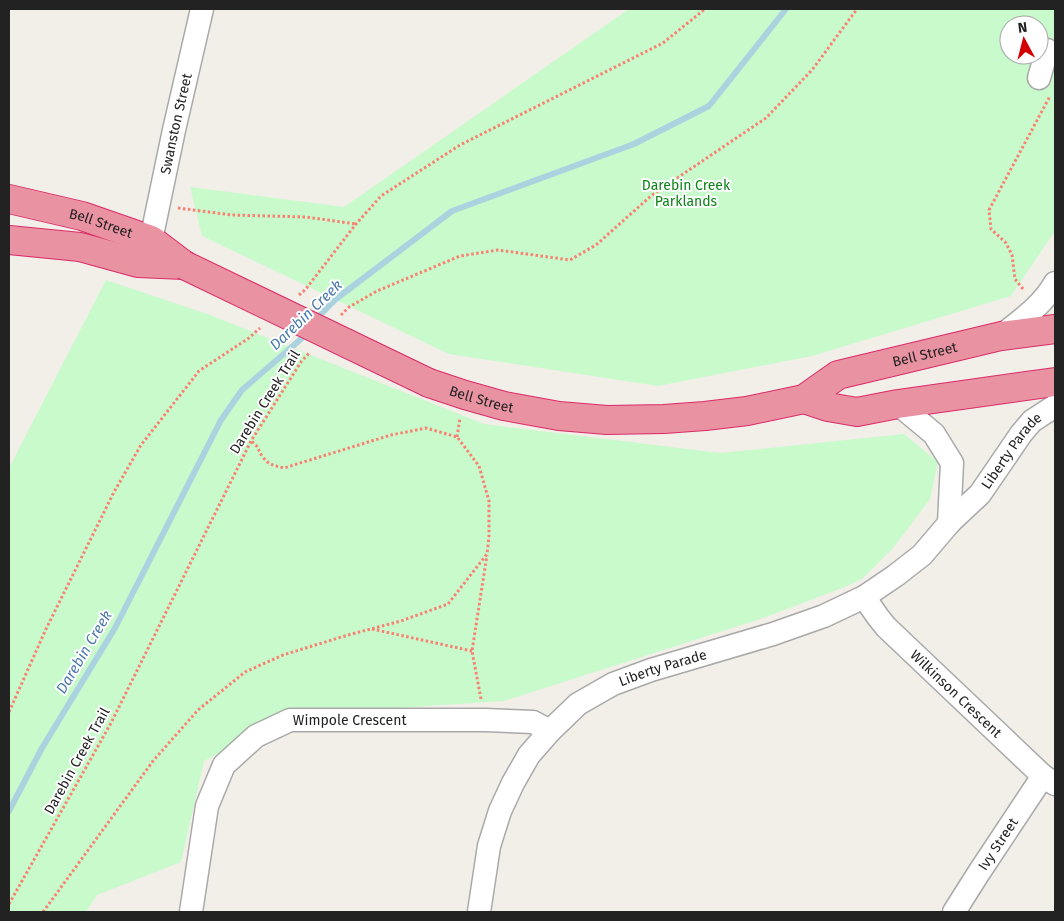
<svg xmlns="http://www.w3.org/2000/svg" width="1064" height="921" viewBox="0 0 1064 921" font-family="'Fira Sans',sans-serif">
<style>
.park{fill:#c8facc;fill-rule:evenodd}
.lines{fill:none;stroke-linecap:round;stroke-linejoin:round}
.stream{stroke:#aad3df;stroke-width:6}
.minor-casing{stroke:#a9a9a9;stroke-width:25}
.highway-casing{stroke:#dc2a67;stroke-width:30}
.path{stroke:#fa8072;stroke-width:3;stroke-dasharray:2.5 2.5;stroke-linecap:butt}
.minor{stroke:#fff;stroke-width:22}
.highway{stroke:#e892a2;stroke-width:28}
.highway-bridge-casing{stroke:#dc2a67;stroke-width:30;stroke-linecap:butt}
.highway-bridge{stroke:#e892a2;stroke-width:28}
.labels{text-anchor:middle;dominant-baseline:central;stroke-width:4;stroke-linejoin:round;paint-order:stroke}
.street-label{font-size:14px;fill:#222;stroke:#fff}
.park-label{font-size:14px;fill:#0c8416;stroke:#fff}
.water-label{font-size:15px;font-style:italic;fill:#4a7aab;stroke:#fff}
</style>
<rect width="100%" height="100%" fill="#f2efe9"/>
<!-- park -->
<path class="park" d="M629,9H1055V231L1011,296L812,356L658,386L449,354L202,236L190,187L344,207ZM1009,25H1039V55H1009Z
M106,280L210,315L484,424L720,453L904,434L938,462L930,499L894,547L862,579L842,588L766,617L504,701L290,715L204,761L181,862L97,895L86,912H9V468Z"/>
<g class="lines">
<!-- stream -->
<path class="stream" d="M314,321L336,299L452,211L634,144L709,106L786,9
M9,811L42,748L115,628L221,420L242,390L301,339L306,330"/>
<defs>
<g id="minor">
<path d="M1039,78L1047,50"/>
<path id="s1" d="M151,240L174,130L202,9"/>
<path d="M1001,336C1020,321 1043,305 1055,283"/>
<path d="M898,404L934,434L952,463L949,523"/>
<path id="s2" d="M949,523L980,494L1021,434L1032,421L1055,406"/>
<path id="s3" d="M864,597L878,617L886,627L1043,776L1055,784"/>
<path id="s4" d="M191,912L207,806L224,765L256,736L290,720H485L533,722L550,731"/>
<path id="s5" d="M479,912L489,846L500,811L513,783L529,755L550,731L578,704L613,684L651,670L773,634L824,616L864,597L895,576L922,555L951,521"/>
<path id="s6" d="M954,912L978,874L1043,776"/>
</g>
<g id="highway">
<path id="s7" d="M9,199L82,216L151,240L184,265"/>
<path d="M9,240L80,247L138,263L184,265"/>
<path id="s8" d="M429,383L465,395L504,406L559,416L607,420L664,419L705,416L747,411L804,399L838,375L1001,336L1055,329"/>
<path d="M804,399L828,407L857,412L898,404L1055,382"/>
</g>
</defs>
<!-- minor casing -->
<use href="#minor" class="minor-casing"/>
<!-- highway casing -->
<use href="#highway" class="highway-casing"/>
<!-- path -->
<path class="path" d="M178,208L232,215L306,217L356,224
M1023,289L1015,279L1012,255L1006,243L991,229L989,210L1050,96
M299,295L305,290L356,224L381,196L460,145L663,43L705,9
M341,315L349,307L377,291L460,256L498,250L570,260L596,245L652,195L766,118L812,70L857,9
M457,437L460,418
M372,629L472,651
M481,699L472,651L487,555
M9,712L46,629L114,492L141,445L199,371L249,338L260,328
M9,904L111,723L251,441L301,362L310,352
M43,912L153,761L198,710L245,672L283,655L348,635L401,621L448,604L487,554L489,536V501L479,466L457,437L426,428L391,435L284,468C276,466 268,465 263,457C257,450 260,447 251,441"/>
<!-- minor -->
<use href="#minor" class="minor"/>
<!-- highway -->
<use href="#highway" class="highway"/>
<defs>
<path id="highway-bridge" d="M184,265L429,383"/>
</defs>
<!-- highway-bridge casing -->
<use href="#highway-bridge" class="highway-bridge-casing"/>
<!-- highway-bridge -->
<use href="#highway-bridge" class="highway-bridge"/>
</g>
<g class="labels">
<!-- street labels -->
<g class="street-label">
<text stroke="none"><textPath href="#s1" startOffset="119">Swanston Street</textPath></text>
<text stroke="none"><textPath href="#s7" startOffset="95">Bell Street</textPath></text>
<text stroke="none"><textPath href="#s8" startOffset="512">Bell Street</textPath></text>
<text stroke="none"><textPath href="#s8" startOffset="55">Bell Street</textPath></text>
<text transform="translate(265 402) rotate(-58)">Darebin Creek Trail</text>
<text stroke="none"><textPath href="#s2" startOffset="96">Liberty Parade</textPath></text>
<text stroke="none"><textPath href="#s5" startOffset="330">Liberty Parade</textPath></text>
<text stroke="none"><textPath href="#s3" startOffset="134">Wilkinson Crescent</textPath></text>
<text stroke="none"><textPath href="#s4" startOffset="292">Wimpole Crescent</textPath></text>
<text transform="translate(77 761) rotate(-61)">Darebin Creek Trail</text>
<text stroke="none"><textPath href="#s6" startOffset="81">Ivy Street</textPath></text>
</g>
<!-- park labels -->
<g class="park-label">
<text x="686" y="185">Darebin Creek<tspan x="686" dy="16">Parklands</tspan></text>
</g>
<!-- water labels -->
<g class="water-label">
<text transform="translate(306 315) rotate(-44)">Darebin Creek</text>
<text transform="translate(84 652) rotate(-59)">Darebin Creek</text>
</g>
</g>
<!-- border -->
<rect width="1064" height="921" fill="none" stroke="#222222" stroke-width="20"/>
<!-- north arrow -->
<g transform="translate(1024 40) rotate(353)"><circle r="24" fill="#ffffff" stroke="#a7a7a7"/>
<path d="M0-4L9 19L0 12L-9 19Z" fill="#d40000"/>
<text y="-8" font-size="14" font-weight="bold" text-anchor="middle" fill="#222222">N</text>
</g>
</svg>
